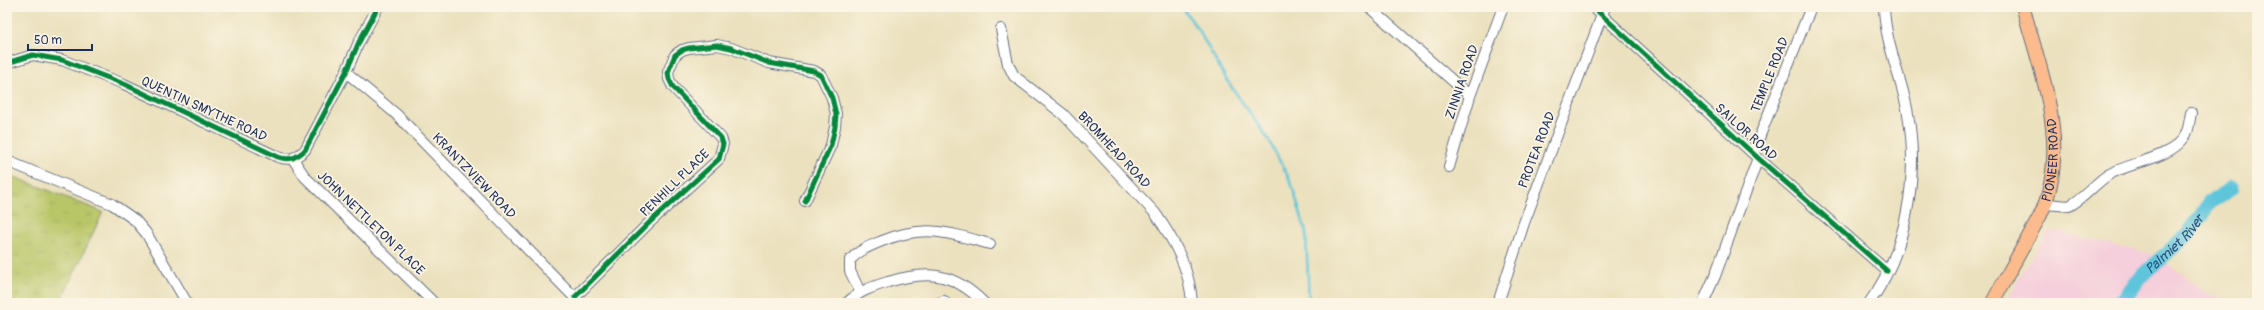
<svg xmlns="http://www.w3.org/2000/svg" width="2264" height="310" viewBox="0 0 2264 310" font-family="Pangolin,sans-serif">
<style>
.built{fill:#f5cfdb}
.grass{fill:url(#grass-tufts);stroke:#6a7a63}
.lines{fill:none;stroke-linecap:round;stroke-linejoin:round}
.stream{stroke:#5ec5db;stroke-width:2.5}
.river{stroke:#5ec5db;stroke-width:15}
.minor-casing{stroke:#646d80;stroke-width:12}
.major-casing{stroke:#646d80;stroke-width:15}
.minor{stroke:#fff;stroke-width:10}
.major{stroke:#fbbb8c;stroke-width:13}
.cycleway-casing{stroke:#fcf5e5;stroke-width:8}
.cycleway{stroke:#00873e;stroke-width:5}
.labels{text-anchor:middle;dominant-baseline:central;stroke-width:3.5;stroke-linejoin:round;paint-order:stroke}
.street-label{font-size:13px;fill:#1b2f5e;stroke:#fcf5e5}
.water-label{font-size:14px;font-style:italic;fill:#2c547d;stroke:#fcf5e5}
</style>
<defs>
<pattern id="grass-tufts" width="24" height="20" patternUnits="userSpaceOnUse"><rect width="24" height="20" fill="#b9c668"/><path d="M3 7l-1-3M5 7V3M7 7l1-3M15 17l-1-3M17 17v-4M19 17l1-3" fill="none" stroke="#9eaa5d"/></pattern>
</defs>
<rect width="100%" height="100%" fill="#fcf5e5"/>
<filter id="ink" filterUnits="userSpaceOnUse"><feTurbulence type="fractalNoise" baseFrequency=".025" numOctaves="2"/><feDisplacementMap in="SourceGraphic" scale="8" xChannelSelector="R" yChannelSelector="G"/><feConvolveMatrix kernelMatrix="1 2 1 2 8 2 1 2 1" color-interpolation-filters="sRGB"/></filter>
<filter id="wash" filterUnits="userSpaceOnUse"><feTurbulence type="fractalNoise" baseFrequency=".012" numOctaves="4" result="noise"/><feDisplacementMap in="SourceGraphic" scale="16" xChannelSelector="R" yChannelSelector="G"/><feGaussianBlur stdDeviation="0.9" result="paint"/><feColorMatrix in="noise" values="0 0 0 0 0 0 0 0 0 0 0 0 0 0 0 0 0 1.4 0 .05"/><feComposite in="paint" operator="in"/></filter>
<g filter="url(#wash)">
<rect width="100%" height="100%" fill="#ebe1be"/>
<!-- built -->
<path class="built" d="M2050,230L2156,255L2207,293L2237,303H2007L2017,281Z"/>
<!-- grass -->
<path class="grass" d="M7,174L103,212L60,303H7Z"/>
<g class="lines">
<!-- stream -->
<path class="stream" d="M1182,7L1199,31L1228,82L1268,139L1291,182L1306,232L1309,303"/>
<!-- river -->
<path class="river" id="s1" d="M2119,303L2145,273L2188,234L2210,202L2232,188"/>
</g>
</g>
<g filter="url(#ink)">
<g class="lines">
<defs>
<path id="minor" d="M1369,7L1470,96
M1593,7L1758,158L1887,271
M1001,29L1008,64L1014,76L1063,114L1155,213C1174,240 1190,269 1192,303
M7,63L33,55L62,60L124,84L278,157C290,161 296,158 305,150L346,72L359,42L378,7
M346,72L396,114L580,303
M1753,153L1811,7
M293,159L305,177L434,303
M7,161L112,204L135,220L146,233L187,303
M1449,167L1470,96L1503,7
M2046,204L2069,206C2084,199 2094,184 2108,175C2128,163 2168,159 2183,139C2189,132 2189,122 2191,113
M860,292L850,271V260C859,250 870,246 882,241C925,224 947,232 990,244
M575,297L650,222L719,159L723,144L721,138L673,87L669,79L668,72L675,55L682,50L689,48L717,45L731,48L769,63L814,71L821,75L832,98L836,114L835,127L831,145L805,201
M847,303C859,291 872,287 888,282C928,270 953,272 984,303
M939,303L944,301
M1498,303L1524,223L1605,7
M1703,303L1715,276L1758,158
M1869,303C1907,252 1919,175 1908,114C1902,78 1885,44 1884,7"/>
<g id="major">
<path id="s2" d="M1992,303L2040,216C2072,148 2041,74 2023,7"/>
</g>
</defs>
<!-- minor casing -->
<use href="#minor" class="minor-casing"/>
<!-- major casing -->
<use href="#major" class="major-casing"/>
<!-- minor -->
<use href="#minor" class="minor"/>
<!-- major -->
<use href="#major" class="major"/>
<defs>
<path id="cycleway" d="M1593,7L1758,158L1887,271
M7,63L33,55L62,60L124,84L278,157C290,161 296,158 305,150L346,72L359,42L378,7
M575,297L650,222L719,159L723,144L721,138L673,87L669,79L668,72L675,55L682,50L689,48L717,45L731,48L769,63L814,71L821,75L832,98L836,114L835,127L831,145L805,201"/>
</defs>
<!-- cycleway casing -->
<use href="#cycleway" class="cycleway-casing"/>
<!-- cycleway -->
<use href="#cycleway" class="cycleway"/>
</g>
</g>
<g class="labels">
<!-- street labels -->
<g class="street-label">
<text transform="translate(1770 75) rotate(-68)">TEMPLE ROAD</text>
<text transform="translate(1462 82) rotate(-71)">ZINNIA ROAD</text>
<text transform="translate(204 109) rotate(25)">QUENTIN SMYTHE ROAD</text>
<text transform="translate(1746 132) rotate(42)">SAILOR ROAD</text>
<text transform="translate(1114 150) rotate(47)">BROMHEAD ROAD</text>
<text transform="translate(1537 150) rotate(-69)">PROTEA ROAD</text>
<text stroke="none"><textPath href="#s2" startOffset="157">PIONEER ROAD</textPath></text>
<text transform="translate(474 176) rotate(46)">KRANTZVIEW ROAD</text>
<text transform="translate(675 183) rotate(-44)">PENHILL PLACE</text>
<text transform="translate(371 223) rotate(44)">JOHN NETTLETON PLACE</text>
</g>
<!-- water labels -->
<g class="water-label">
<text stroke="none"><textPath href="#s1" startOffset="81">Palmiet River</textPath></text>
</g>
</g>
<!-- margin -->
<rect width="2264" height="310" fill="none" stroke="#fcf5e5" stroke-width="24"/>
<!-- scale -->
<path d="M28 44v6h64v-6" fill="none" stroke="#1b2f5e" stroke-width="2"/>
<text x="34" y="44" font-size="12" fill="#1b2f5e" stroke="#fcf5e5" stroke-width="3" paint-order="stroke">50 m</text>
</svg>
